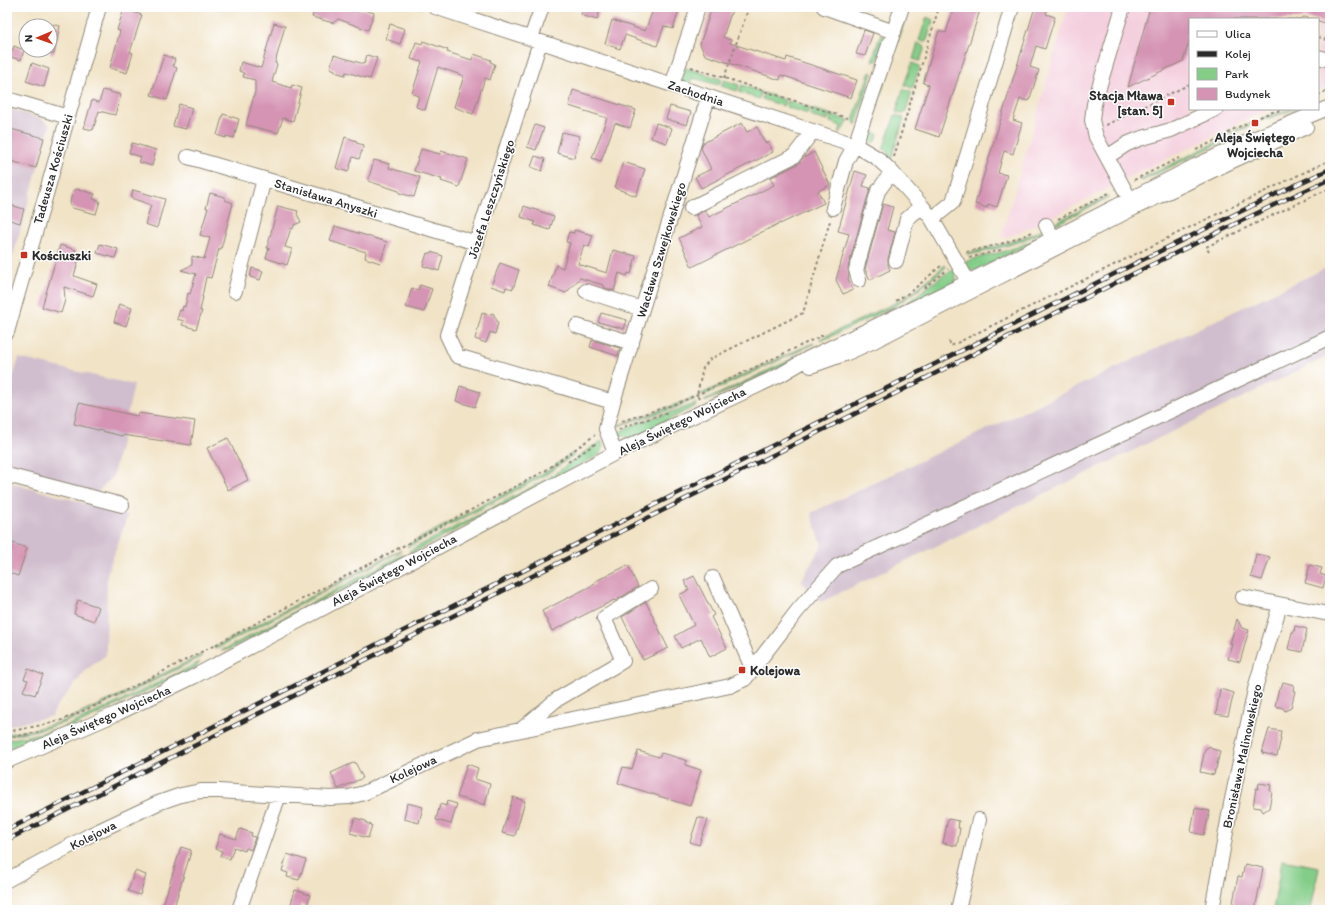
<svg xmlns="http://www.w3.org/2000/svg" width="1337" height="917" viewBox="0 0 1337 917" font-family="Itim,sans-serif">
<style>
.built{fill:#f4cfdd}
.industrial{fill:#d0bdcd}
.green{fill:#84cd89;stroke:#587c5a}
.building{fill:#d594b4}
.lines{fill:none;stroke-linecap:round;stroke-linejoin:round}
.minor-casing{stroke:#8e8778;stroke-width:16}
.path{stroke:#8e8778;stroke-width:2;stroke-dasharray:3 3;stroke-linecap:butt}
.minor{stroke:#fff;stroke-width:14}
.rail-casing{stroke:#2b2b2b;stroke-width:4.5}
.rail{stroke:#fff;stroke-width:3;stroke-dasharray:9;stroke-linecap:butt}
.poi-dot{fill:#c8321e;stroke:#fff;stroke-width:1.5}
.labels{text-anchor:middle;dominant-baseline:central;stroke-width:3;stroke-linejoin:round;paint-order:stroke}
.street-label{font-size:13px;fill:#2b2b2b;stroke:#fff}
.poi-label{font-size:13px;font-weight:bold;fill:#2b2b2b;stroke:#fff;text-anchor:start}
</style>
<rect width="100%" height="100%" fill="#fff"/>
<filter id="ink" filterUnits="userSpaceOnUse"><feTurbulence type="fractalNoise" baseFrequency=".025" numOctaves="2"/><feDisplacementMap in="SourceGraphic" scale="8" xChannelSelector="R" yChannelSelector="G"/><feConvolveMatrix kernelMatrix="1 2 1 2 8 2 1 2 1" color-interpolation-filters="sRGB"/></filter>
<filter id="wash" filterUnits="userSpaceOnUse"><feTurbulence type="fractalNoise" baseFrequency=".012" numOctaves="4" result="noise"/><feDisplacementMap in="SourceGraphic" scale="16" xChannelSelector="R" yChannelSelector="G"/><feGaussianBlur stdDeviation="0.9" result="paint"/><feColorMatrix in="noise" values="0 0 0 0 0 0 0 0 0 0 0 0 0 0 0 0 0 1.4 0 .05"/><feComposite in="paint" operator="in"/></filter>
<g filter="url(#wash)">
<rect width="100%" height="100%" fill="#f1e3c6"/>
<!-- built -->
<path class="built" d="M1068,7H1330V86L1318,91V19H1190V109H1271L1239,122L1224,131L1139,172L1053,217L1010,236L1001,238Z"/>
<!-- industrial -->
<path class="industrial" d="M7,108L42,119L50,125L7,277Z
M1330,266V355L821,602L801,581L822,545L811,513Z
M19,358L134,385L113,476L97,493L7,466V397Z
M7,482L128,515L107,574L106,655L86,670L56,707L52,716L7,726Z"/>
<!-- green -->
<path class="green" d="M908,7H909L869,131L878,134L876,141L873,143L864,137Z
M927,17L933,20L927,40L924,42L919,40Z
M881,33C888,40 880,52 877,61H872Z
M918,43L925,47L920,61L913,59Z
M912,63L920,66L913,87L912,88L904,85Z
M683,67L721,79L719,85L693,78L689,86C678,80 681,78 683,67Z
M870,71L872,73L856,125L853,120Z
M724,80L739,85L737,91L721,86Z
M742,85L761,92L759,99L739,92Z
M903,89L912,93L905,113L903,114L896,112Z
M764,93L785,100L783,106L762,99Z
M788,101L810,108L808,114L786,107Z
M812,109L830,114L827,121L810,116Z
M1290,109H1295L1261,121L1260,119Z
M832,115L849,121L839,134L841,126L830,122Z
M895,115L904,118L891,160L888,155L887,150L883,149Z
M1250,124V126L1238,131L1228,139L1142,181L1139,180L1227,137L1237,130Z
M1108,196L1107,198L1051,227L1050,225Z
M1043,229L1044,231C1019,243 995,250 968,255L967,253C995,247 1017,241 1043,229Z
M1046,234L1045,237L974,271L967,268L963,263C977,257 991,255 1005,251C1019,247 1032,241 1046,234Z
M945,265L946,267L922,287L895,306L821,341L820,339L901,300L912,293Z
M953,269C956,274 957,277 955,283L893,312L908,302L942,276Z
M813,343L814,344L702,396L701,394Z
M815,348V351L707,401H704Z
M694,398L695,399L672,409L626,423L619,426V425Z
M697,403L696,406L634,437H625L618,433C642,418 671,414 697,403Z
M602,441L603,448L599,455L412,553L409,551L549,478L592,447Z
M572,453L574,455L547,474L408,547L407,545L549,470Z
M400,550L401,551L216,649L213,648Z
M403,554L402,558L230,649L221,651Z
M201,655V657L133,691L66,722L46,728L7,736V734L31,730L64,721L129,691Z
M200,662L196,667L193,669L78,724L60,732L26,741L7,749V740L60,729L121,701Z
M1282,860L1319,867L1311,910H1273Z"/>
<g id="blocks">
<!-- building -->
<path class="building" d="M315,7H355L374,13L368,30L338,19L333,23L312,17Z
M583,7H601L597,20L581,15Z
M654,7H680L673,29L664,26L657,46L625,35L620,49L605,44L612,20L645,31Z
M712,7H733L723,37L731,40L730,43L786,61L787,57L857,80L851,98L781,75L780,80L705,55L700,44Z
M954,7H981L939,137L915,129L929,85L923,83L939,31L946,33Z
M1035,7L1047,11L1046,14L1055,17L1045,49L1036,46L1030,67L1039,70L1029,101L1020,99L1013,120L1022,123L1013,154L1004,151L998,173L1007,175L997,207L988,204L987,208L975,204Z
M1150,7H1330V24L1318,21V19H1312L1304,17L1299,19H1190V38L1183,61L1128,87Z
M124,9L142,15L130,52L133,53L127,73L110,68L120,31L117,30Z
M274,23L285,26L275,63L277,64L272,82L291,88L292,85L302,88L293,121L283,118L278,133L246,125L255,92V80L243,77L244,73L239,71L241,62L261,68Z
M50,24L60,26L54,54L50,53Z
M390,24L405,29L400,44L386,39Z
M864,30L873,33L865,56L856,54Z
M423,41L448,50L447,52L472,60L474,54L491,60L490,62L495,64L490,80L485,78L473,114L454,107L464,76L438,67L425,110L416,107L419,96L412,93L422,62L411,59L416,42L422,44Z
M14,46L24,50L21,60L10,57Z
M164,55L175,59L173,66L177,68L167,100L151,95Z
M334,55L364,64L367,55L377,58L370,79L346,72L345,75L335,72V70L330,68Z
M32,63L49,69L44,87L26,81Z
M103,90L121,95L115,115L99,111L93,130L84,128L92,100L99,103Z
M573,90L636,110L630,128L615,123L601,161L592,158L607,118L569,106Z
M179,104L192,108L186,129L173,126Z
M670,106L691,112L687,125L666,119Z
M223,114L239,119L234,138L226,136V138L217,135Z
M656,123L672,128L667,143L651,138Z
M742,123L747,132L757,127L765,143L768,142L773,152L701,188L695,177L711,169L701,148L703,143Z
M535,125L544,128L536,150L527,147Z
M7,128L44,138L36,168L7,160Z
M562,132L580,136L574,158L557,153Z
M345,137L357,141L356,143L364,145L359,159L353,157L348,172L336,168Z
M132,143L156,150L152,166L139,162L141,157L129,153Z
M421,149L440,154L441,151L468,159L459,187L441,181L442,179L414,171Z
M814,152L830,185L818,191L824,203L780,224V223L692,267L679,238L702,227L696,215L705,210L709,217L774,185L770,178L798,164L803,158Z
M535,156L545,159L542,171L531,167Z
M374,160L390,164L389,168L420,177L414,197L399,193V191L368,181Z
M623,162L645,169L636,196L615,188Z
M855,171L867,175L863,186L870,188L848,268L849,275L848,279L853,290L843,294L836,280L849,234L838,231Z
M77,189L95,194L93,199L100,201L96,214L72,208L70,203L71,198L73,191Z
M133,190L165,199L157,228L145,224L151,205L131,198Z
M210,193L225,197V200L233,203L221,249H219L211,278L206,277L202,297H203L200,311H202L196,329L182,325L184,321L177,319L180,310L182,311L183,306L185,307L188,293L190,294L196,274L181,270L192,265V256L204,259L210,238L200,235L208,208H206Z
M7,204L24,209L20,223L7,219Z
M883,204L893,207L887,230L895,232L888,259V265L890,270L870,280L865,269Z
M278,206L298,211L297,214L301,222L294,225L293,229L291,228L285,247L292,249L287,265L266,258L269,248H267Z
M524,206L554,216L550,230L534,225L535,222L521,217Z
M335,226L387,242L380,263L365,258L366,252L330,241Z
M574,230L593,235L589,247L584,245L578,264L607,273L613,250L636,256L631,274L628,273L627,276L619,273L614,291L603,287V285L580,278L566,293L549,287L556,265L563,268L570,243L566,242L569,232L574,233Z
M100,244L118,249L115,258L97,253Z
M60,245L76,250L74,257L79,258L74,276L97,284L93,296L64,287L65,300L61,313L42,307Z
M431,252L443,256L439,271L423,266L427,253L430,254Z
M500,263L519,270L513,289L506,287L505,291L491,286Z
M252,268L263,271L260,280L250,277Z
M420,285L432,289L424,312L406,307L412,288L418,290Z
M119,304L132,308L126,326L114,322Z
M482,313L488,315L493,313L498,323L495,334L490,332L486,343L475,339Z
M601,313L627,320L624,329L598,322Z
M592,340L620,348L618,356L590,347Z
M460,386L480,392L475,407L456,401Z
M79,403L137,416L138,413L195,421L191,445L122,435V436L74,424Z
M228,438L248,480L228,490L207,448Z
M7,541L27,548L18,576L7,572Z
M1256,554L1270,557L1262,580L1251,577Z
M628,565L638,587L615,601L614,600L552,631L542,611L595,584L594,582Z
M1310,565L1322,568L1320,574L1326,576L1323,588L1305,583Z
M694,576L714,615L711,617L727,648L710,657L701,638L681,648L675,636L694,625L679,595L689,590L684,581Z
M78,600L99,607L94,621L74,614Z
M646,602L668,648L643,660L622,617Z
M1237,619L1242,628L1249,630L1240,662L1228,659L1232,644H1230Z
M1295,626L1307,629L1302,652L1288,649L1292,632H1294Z
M28,669L43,675L35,695L23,691L28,680L24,679Z
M1283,682L1294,685L1293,691H1295L1291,708L1285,711L1283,708L1275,706L1279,688H1281Z
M1220,689L1234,693L1228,716L1216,714Z
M1269,729L1281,731L1280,738H1281L1277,756L1262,753Z
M1210,746L1212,749L1220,751L1216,769H1215L1214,775L1200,772L1205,749Z
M638,751L659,757L661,753L676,757L687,761L685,765L701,770L690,806L618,783L623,767L632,769Z
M355,762L363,778L338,789L331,773Z
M467,764L478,768L475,779L490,784L485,805L457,797Z
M1259,783L1271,785L1270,791L1272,792L1269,808L1263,812L1261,808L1253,807L1256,788L1258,789Z
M513,797L525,801L515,836L502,833Z
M447,801L457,804L451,824L436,820L440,804L446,806Z
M407,803L423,807L419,823L404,819Z
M1195,808L1210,811L1204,835L1191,832Z
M698,817L708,820L699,845L690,842Z
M355,818L366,821V823L372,825L368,838L350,833Z
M948,819L959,821L958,828H960L957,846L943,843Z
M240,829L252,833L251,836L255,837L251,850L246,848L245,851L234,847L230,859L220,856L222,851L215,849L220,834L236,839Z
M181,847L191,850V852L173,910H167L162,908Z
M287,854L306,860L299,880L287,877L288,873L282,871Z
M1245,864L1263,868L1255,910H1244L1232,908L1238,876L1242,877Z
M135,871L146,875L140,895L128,891Z
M295,890L310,895L307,906L301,904L299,910H289Z"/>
</g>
</g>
<g filter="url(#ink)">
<use href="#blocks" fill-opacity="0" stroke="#8e8778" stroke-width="1"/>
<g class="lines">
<defs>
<path id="minor" d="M435,7L855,145L877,158L890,170L922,206L932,219L973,290
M824,7L894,32
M1123,7L1094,104L1092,120L1096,137L1134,207
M531,38L542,7
M540,42L447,335L457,356L613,402L708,98
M1318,57L1330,60
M672,85L698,7
M7,99L68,117
M188,157L264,179
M1107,157L1127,144L1139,139L1171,130L1216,109
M691,208L794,156L813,131
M833,208L846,161L855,145L902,7
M932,219L953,202L1012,7
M1046,225L1056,245
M896,261L907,219L922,206
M859,280L856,270L878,191L892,172
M235,291L264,179L477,243
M586,291L642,309
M577,326L632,343
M7,332L99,7
M811,366L847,353L874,341L1134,208L1230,162L1306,127
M613,402L606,429L615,453
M7,475L122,505
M713,578L753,670
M1243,597L1329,614
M523,728L556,700L623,661L604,618L651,589
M7,761L118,713L193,677L615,453L780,375L809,358L968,282L1195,166L1256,138L1330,107
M7,880L92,834L158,803L181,795L201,791H219L330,798L349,797L364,793L478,739L730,686L745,679L798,610L837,566L1330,337
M239,910L279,795
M958,910L979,820
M1212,910L1231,804L1256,685L1280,605"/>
</defs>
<!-- minor casing -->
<use href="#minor" class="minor-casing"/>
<!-- path -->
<path class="path" d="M413,7L422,10
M1318,37L1330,41
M691,67L850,119
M724,78L749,7
M1318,95L1330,90
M1106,125L1190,84
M1196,150L1224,136L1234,129L1269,113L1285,109
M894,157L939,7
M1134,180L1179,158
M1058,219L1111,192
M966,252C990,247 1013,242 1034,231
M1209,252L1206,247L1330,188
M969,258L1001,250
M924,288L948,269
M896,301L913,290L943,264
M949,341L951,346L1182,231L1330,160
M699,399L697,395L703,368L710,359L803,313L830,221
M622,421L675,404L690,398L823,335
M619,430L626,426L669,412
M568,462L598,442
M7,732L47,724L62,720L101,703L217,644L545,471L595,435
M7,738L38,732"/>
<!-- minor -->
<use href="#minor" class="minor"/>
<defs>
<path id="rail" d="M7,830L1136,263L1272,196L1330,169
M7,840L1145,268L1278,203L1330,179"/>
</defs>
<!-- rail casing -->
<use href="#rail" class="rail-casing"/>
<!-- rail -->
<use href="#rail" class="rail"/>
</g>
</g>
<!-- markers -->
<g class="poi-dot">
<rect x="1167" y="98" width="8" height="8" rx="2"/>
<rect x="1251" y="119" width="8" height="8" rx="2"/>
<rect x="20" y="251" width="8" height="8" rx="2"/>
<rect x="738" y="666" width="8" height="8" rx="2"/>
</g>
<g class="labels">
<!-- street labels -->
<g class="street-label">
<text transform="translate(696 93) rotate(18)">Zachodnia</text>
<text transform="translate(53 169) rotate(-74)">Tadeusza Kościuszki</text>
<text transform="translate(326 198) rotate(17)">Stanisława Anyszki</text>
<text transform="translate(491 199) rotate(-72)">Józefa Leszczyńskiego</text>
<text transform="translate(661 250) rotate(-73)">Wacława Szwejkowskiego</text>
<text transform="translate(682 421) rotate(-26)">Aleja Świętego Wojciecha</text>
<text transform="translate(394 570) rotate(-28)">Aleja Świętego Wojciecha</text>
<text transform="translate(106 717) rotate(-24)">Aleja Świętego Wojciecha</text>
<text transform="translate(1242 756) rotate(-78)">Bronisława Malinowskiego</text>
<text transform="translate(413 769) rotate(-25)">Kolejowa</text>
<text transform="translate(93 835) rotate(-27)">Kolejowa</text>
</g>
<!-- poi labels -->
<g class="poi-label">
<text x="1163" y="95" text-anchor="end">Stacja Mława<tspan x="1163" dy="15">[stan. 5]</tspan></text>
<text x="1255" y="137" text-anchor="middle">Aleja Świętego<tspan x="1255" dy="15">Wojciecha</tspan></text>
<text x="32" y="255">Kościuszki</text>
<text x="750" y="670">Kolejowa</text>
</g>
</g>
<!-- margin -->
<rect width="1337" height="917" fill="none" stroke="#fff" stroke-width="24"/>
<!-- legend -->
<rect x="1189" y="18" width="130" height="92" fill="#ffffff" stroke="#aaaaaa"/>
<rect x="1197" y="31" width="20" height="6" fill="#ffffff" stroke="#aaaaaa"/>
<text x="1225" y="38" font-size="12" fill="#2b2b2b">Ulica</text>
<rect x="1197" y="51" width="20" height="6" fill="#2b2b2b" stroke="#aaaaaa"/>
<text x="1225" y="58" font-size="12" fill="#2b2b2b">Kolej</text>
<rect x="1197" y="68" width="20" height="12" fill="#84cd89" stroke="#aaaaaa"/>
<text x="1225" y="78" font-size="12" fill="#2b2b2b">Park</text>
<rect x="1197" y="88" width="20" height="12" fill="#d594b4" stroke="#aaaaaa"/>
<text x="1225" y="98" font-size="12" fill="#2b2b2b">Budynek</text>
<!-- north arrow -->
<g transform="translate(38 38) rotate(268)"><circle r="19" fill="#ffffff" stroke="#aaaaaa"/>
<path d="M0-3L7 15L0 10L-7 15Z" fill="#c8321e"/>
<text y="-6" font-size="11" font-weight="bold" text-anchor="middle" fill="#2b2b2b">N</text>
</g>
</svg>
